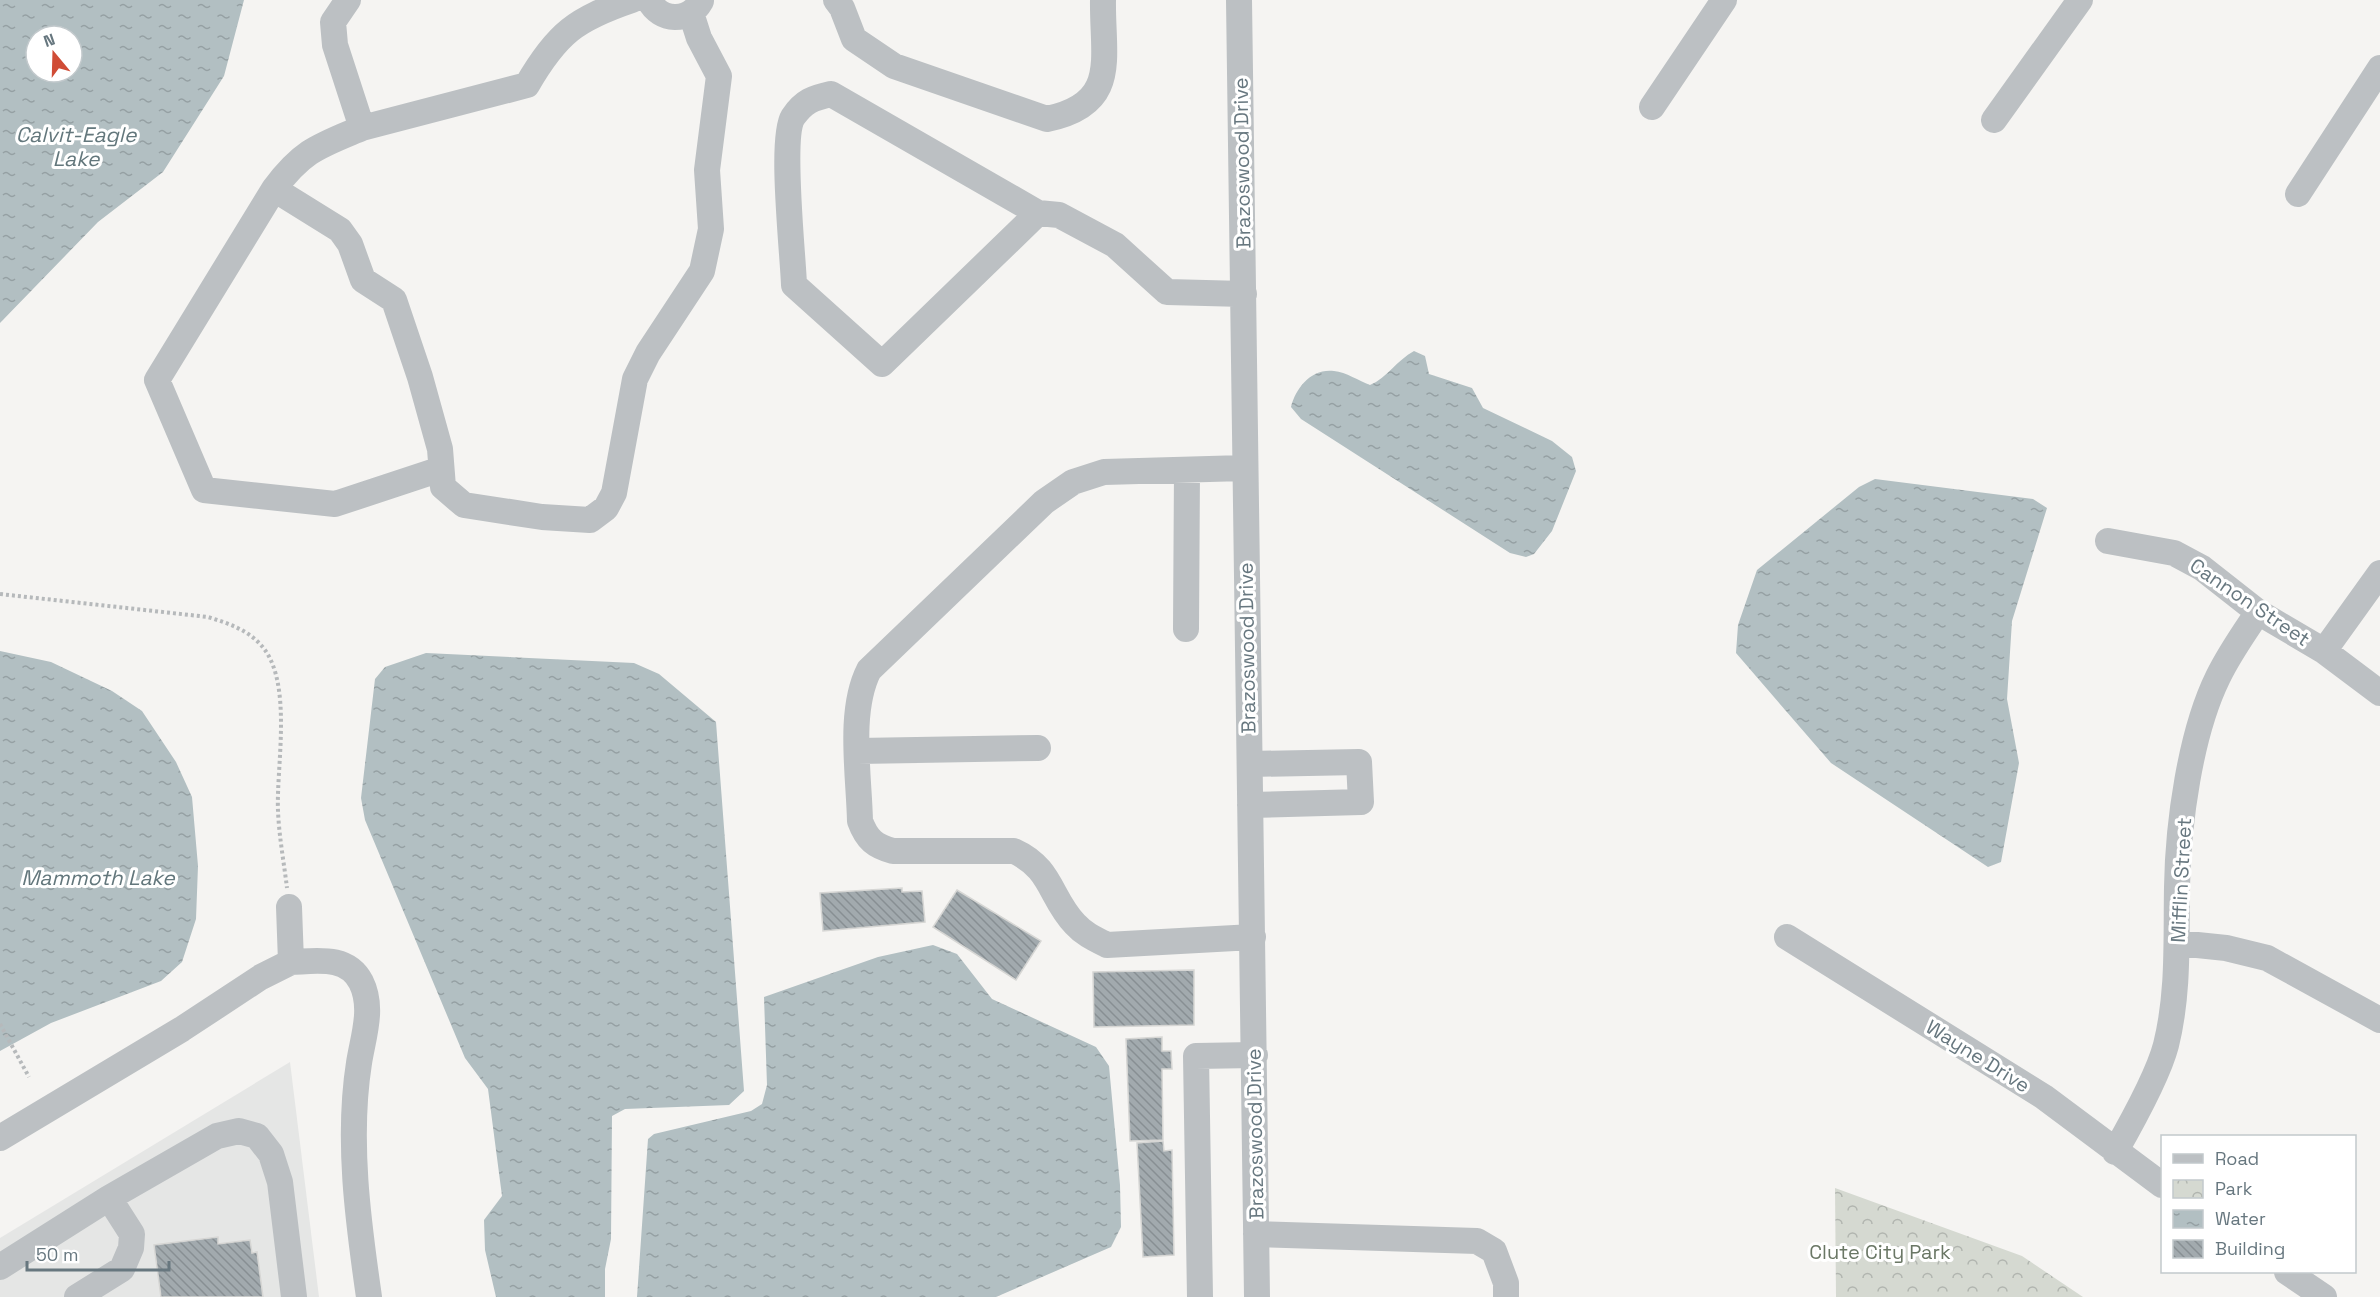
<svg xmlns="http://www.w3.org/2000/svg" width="2380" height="1297" viewBox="0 0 2380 1297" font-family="'Space Grotesk',sans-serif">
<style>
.built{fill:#e5e6e5}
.park{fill:url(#park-crowns)}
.water{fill:url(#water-ripples);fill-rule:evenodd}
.building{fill:url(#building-back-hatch);stroke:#d6d6d4;stroke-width:1.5}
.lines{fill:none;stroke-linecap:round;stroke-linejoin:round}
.path{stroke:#b6b9bb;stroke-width:4;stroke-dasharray:3 3;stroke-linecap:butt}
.minor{stroke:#bcc0c3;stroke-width:26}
.labels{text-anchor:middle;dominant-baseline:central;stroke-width:6;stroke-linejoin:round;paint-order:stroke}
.street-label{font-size:20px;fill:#67777f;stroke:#fff}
.park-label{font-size:20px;fill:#6a7765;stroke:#fff}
.water-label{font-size:21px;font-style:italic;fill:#63777c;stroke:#fff}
</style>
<defs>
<pattern id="park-crowns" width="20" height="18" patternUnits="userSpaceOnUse" patternTransform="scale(1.5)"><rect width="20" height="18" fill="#d5d9d1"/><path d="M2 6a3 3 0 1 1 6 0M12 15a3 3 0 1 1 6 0" fill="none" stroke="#b1b5af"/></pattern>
<pattern id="water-ripples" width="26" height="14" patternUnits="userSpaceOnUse" patternTransform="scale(1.5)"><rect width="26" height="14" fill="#b2bfc2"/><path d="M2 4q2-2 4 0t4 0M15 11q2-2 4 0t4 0" fill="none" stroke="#95a0a3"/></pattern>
<pattern id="building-back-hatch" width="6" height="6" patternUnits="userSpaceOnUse" patternTransform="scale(1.5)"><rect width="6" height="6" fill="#a2aaae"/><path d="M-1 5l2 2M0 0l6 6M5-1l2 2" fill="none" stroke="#888f93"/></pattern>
</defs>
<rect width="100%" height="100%" fill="#f5f4f2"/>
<!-- built -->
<path class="built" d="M290,1062L319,1297H0V1238Z"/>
<!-- park -->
<path class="park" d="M1835,1188L2022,1256L2083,1297H1836Z"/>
<!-- water -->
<path class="water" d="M0,0H244L224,76L163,172L98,222L0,323ZM36,36H72V72H36Z
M1414,351L1425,356L1429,374L1472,388L1483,408L1552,441L1572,457L1576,471L1552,531L1534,554L1526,557L1510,553L1301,419L1291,407C1296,387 1312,368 1334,371C1346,372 1359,381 1370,385C1387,378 1397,360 1414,351Z
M1875,479L2033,499L2047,508L2012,621L2007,699L2019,763L2001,862L1988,867L1831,763L1736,653L1738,625L1757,570L1859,487Z
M0,651L51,662L112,691L142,711L176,762L192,797L198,866L196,919L182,962L161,981L51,1023L0,1051Z
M426,653L634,663L659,674L716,722L744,1091L729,1105L625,1109L612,1116L611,1239L605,1269V1297H496L485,1250L484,1220L502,1196L488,1089L465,1058L365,820L361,798L375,679L385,667Z
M933,945L957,954L992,999L1096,1047L1109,1066L1120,1185L1121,1227L1111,1247L996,1297H637L648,1139L654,1134L751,1111L762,1104L767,1085L764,997L878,957Z"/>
<!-- building -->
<path class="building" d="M902,888V892L922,891L925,922L823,931L820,893Z
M957,890L1041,941L1016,980L933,927Z
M1194,970V1025L1094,1027L1093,972Z
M1162,1037V1051H1171L1172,1069H1162L1163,1140L1130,1141L1126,1039Z
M1163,1141L1164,1151L1172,1150L1174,1255L1143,1257L1137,1143Z
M218,1237V1244L250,1240L252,1253L257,1252L263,1297H161L154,1245Z"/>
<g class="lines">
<!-- path -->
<path class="path" d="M0,594L208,617C227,623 246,629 260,644C294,679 276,766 278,811C279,836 284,863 287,888
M0,1024L29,1077"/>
<!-- minor -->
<path class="minor" d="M348,0L333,22L335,45L362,128L527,85C557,33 576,19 632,0
M649,0C660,22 689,23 701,1
M836,0L842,8L854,39L894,66L1047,119C1120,104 1102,58 1103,0
M1239,0L1257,1297
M1652,107L1724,0
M1994,120L2080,0
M362,128C319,146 303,150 274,189L340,230L350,244L363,280L394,300L420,377L440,449L443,487L464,505L542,517L590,520L606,508L614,493L635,379L648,353L702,271L711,229L707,170L719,76L699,38L691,13
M274,189L157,380L204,490L335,504L441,469
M2298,194L2380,68
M1038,213L831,94C813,98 804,101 793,117C780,138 793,254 794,285L882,364L1038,213L1059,215L1115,245L1167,292L1244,294
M1244,468L1104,472L1073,482L1044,502L869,670C848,711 859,775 860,821C867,840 875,846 893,851H1014C1052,868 1050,898 1075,924C1084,934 1095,939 1107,945L1253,937
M2108,541L2174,553L2202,568L2258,612L2324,651L2380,693
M1186,629L1187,470
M2324,651L2380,573
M858,751L1038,748
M1250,764L1359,762L1361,802L1250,805
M1787,937L2044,1097L2162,1185
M2178,943L2226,948L2267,958L2380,1020
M291,962C317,961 347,955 361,982C374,1008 363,1037 359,1063C347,1139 358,1221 369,1297
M0,1138L182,1029L261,977L291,962L289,907
M2115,1152C2131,1124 2158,1076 2166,1045C2179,993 2176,940 2177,887C2178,824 2190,734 2218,677C2229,654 2244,633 2258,612
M1256,1234L1477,1241L1494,1251L1506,1283V1297
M0,1267L109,1198L217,1136L239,1131L257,1136L271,1154L280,1182L294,1297
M2287,1272L2324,1297
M77,1297L122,1269L131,1248L132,1234L109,1198
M1200,1297L1196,1056L1255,1055"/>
</g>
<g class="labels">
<!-- street labels -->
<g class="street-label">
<text transform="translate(1242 163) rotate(-91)">Brazoswood Drive</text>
<text transform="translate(2250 602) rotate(34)">Cannon Street</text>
<text transform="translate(1247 648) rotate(-91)">Brazoswood Drive</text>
<text transform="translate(2181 880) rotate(-87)">Mifflin Street</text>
<text transform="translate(1978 1056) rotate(32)">Wayne Drive</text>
<text transform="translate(1255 1134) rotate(-91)">Brazoswood Drive</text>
</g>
<!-- park labels -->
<g class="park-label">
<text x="1880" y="1252">Clute City Park</text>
</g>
<!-- water labels -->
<g class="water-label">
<text x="76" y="134">Calvit-Eagle<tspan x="76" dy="24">Lake</tspan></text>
<text x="98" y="877">Mammoth Lake</text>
</g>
</g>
<!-- legend -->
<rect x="2161" y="1135" width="195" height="138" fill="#ffffff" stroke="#c2c9cc" stroke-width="1.5"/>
<rect x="2173" y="1154" width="30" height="9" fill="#bcc0c3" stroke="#c2c9cc" stroke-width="1.5"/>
<text x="2215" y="1165" font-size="18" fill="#67777f">Road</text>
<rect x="2173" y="1180" width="30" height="18" fill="url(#park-crowns)" stroke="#c2c9cc" stroke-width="1.5"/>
<text x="2215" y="1195" font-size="18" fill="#67777f">Park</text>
<rect x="2173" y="1210" width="30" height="18" fill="url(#water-ripples)" stroke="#c2c9cc" stroke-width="1.5"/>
<text x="2215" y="1225" font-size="18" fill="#67777f">Water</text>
<rect x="2173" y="1240" width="30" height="18" fill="url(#building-back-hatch)" stroke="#c2c9cc" stroke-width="1.5"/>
<text x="2215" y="1255" font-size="18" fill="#67777f">Building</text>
<!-- north arrow -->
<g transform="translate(54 54) rotate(341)"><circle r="28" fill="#ffffff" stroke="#c2c9cc" stroke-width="1.5"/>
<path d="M0-4.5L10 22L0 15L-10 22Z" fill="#d04c36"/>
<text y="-9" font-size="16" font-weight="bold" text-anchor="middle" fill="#67777f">N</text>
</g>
<!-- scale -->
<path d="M27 1261v9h142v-9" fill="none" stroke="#67777f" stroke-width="3"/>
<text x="36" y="1261" font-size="18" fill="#67777f" stroke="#ffffff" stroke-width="4.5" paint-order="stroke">50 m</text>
</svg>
